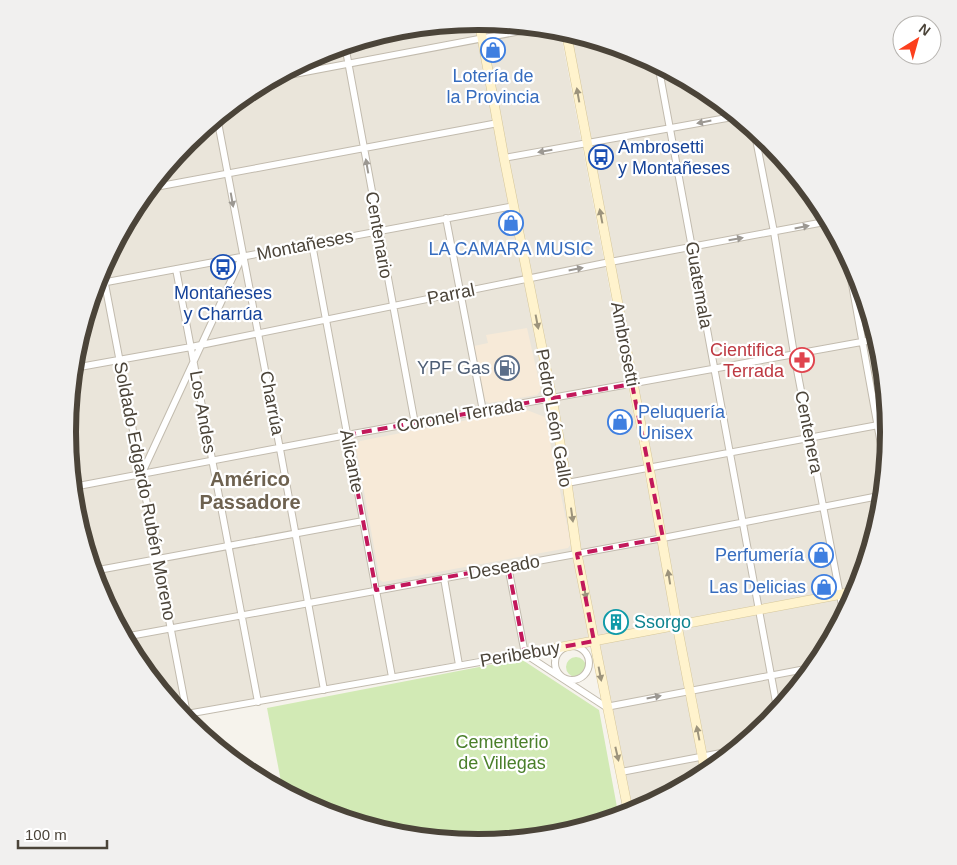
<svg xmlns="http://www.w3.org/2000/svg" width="957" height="865" viewBox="0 0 957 865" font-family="Arial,sans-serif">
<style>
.residential{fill:#eae5da}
.commercial{fill:#f7ead8}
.green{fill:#d2eab5}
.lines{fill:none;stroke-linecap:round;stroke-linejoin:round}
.street-casing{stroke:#c2bbae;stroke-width:8}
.secondary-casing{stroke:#d6c79b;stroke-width:10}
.street{stroke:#fff;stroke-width:6}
.secondary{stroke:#fff3cd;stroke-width:9}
.oneway{fill:#9c937c}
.oneway2{fill:#9c9892}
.marked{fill:none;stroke:#c2185b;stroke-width:4;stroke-dasharray:10 6;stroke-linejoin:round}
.labels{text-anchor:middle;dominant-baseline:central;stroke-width:4.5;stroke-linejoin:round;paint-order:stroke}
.shop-label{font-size:18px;fill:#366cbe;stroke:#fff}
.transit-label{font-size:18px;fill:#164399;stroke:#fff;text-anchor:start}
.street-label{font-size:18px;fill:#4b4439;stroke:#fff}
.health-label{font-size:18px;fill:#be3a42;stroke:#fff;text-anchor:end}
.service-label{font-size:18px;fill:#4e5e75;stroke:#fff;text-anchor:end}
.culture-label{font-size:18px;fill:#0d838f;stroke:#fff;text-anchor:start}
.park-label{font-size:18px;fill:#4a7f2a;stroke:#fff}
.quarter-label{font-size:20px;font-weight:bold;fill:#6e6250;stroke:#fff}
.rim{fill:none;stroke:#4b4439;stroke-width:6}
</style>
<rect width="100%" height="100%" fill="#f6f3ec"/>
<!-- residential -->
<path class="residential" d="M479,21L560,29L672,616L671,620L668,623L179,713L136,661L98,590L75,512L67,432L75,352L99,275L137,204L188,141L250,90L321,52L399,29Z
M569,32L636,53L707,91L769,142L821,204L859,275L882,353L890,433L882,513L859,587L683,621L680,620Z
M856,594L820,661L769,723L707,775L636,813L628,815L598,644Z"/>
<!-- commercial -->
<path class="commercial" d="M527,328L541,390L537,395L489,403L484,400L474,346L488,343L486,335Z
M524,409L545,417L571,544L568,548L383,582L380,580L356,447L360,441Z"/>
<!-- green -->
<path class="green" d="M566 667a10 10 0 1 1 20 0a10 10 0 1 1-20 0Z
M521,659L599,710L619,818L558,836L478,844L398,836L321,812L283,792L267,708Z"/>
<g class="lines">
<defs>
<path id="street" d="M345,45L415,424
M658,64L778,713
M273,78L542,27
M217,117L280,449L324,690
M754,129L774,232L794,354L844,616
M504,158L738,116
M150,188L498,123
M446,218L483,411
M312,244L392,677
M846,251L886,472
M102,268L187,714
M176,269L258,702
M96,284L514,206
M74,368L191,347L610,262L830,221
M142,473L242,257
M567,483L889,423
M73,487L347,435L878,339
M73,493L80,529
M508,566L525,654
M93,571L363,521
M444,578L459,665
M124,637L663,538L884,495
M555 663a17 17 0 1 1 34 0a17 17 0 1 1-34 0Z
M525,654L606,707L816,667
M181,715L525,654
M621,772L737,750"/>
<path id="secondary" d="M479,21L504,158L552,398L567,483L577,554L629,815
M566,31L649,467L677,625L706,775
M525,654L858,591"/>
</defs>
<!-- street casing -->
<use href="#street" class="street-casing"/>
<!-- secondary casing -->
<use href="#secondary" class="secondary-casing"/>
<!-- street -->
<use href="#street" class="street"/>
<!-- secondary -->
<use href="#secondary" class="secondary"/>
</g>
<!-- one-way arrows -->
<defs><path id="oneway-solid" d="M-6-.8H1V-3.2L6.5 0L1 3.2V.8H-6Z" transform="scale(1.25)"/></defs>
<g class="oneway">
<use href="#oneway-solid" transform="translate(578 95) rotate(-100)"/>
<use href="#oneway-solid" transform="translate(601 216) rotate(-101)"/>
<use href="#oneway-solid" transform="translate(537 322) rotate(79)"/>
<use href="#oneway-solid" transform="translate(572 515) rotate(82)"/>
<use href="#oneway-solid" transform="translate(669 577) rotate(-99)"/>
<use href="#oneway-solid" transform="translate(585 592) rotate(79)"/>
<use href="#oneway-solid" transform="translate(600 674) rotate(79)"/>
<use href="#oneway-solid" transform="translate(698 733) rotate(-101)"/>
<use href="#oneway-solid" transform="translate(617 754) rotate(77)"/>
</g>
<g class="oneway2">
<use href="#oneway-solid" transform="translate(704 122) rotate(169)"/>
<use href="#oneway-solid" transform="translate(545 151) rotate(170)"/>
<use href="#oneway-solid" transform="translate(367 166) rotate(-100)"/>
<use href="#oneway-solid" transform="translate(232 200) rotate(80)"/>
<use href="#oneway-solid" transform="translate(802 227) rotate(-11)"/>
<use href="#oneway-solid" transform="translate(736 239) rotate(-10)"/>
<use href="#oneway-solid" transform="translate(576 269) rotate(-11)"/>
<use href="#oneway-solid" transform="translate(654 697) rotate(-11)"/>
</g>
<!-- marked area -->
<path class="marked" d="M632,384L663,538L577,554L594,641L525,654L508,566L376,590L347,435Z"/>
<!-- icons -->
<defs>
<symbol id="shop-ring" viewBox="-11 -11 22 22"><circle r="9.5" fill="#fff" stroke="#3f7fe0" stroke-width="1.5"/><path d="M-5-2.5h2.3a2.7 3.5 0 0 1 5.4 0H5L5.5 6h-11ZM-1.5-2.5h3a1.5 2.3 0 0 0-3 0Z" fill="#3f7fe0"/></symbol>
<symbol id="bus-ring" viewBox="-11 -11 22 22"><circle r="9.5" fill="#fff" stroke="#1a4fb4" stroke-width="1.5"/><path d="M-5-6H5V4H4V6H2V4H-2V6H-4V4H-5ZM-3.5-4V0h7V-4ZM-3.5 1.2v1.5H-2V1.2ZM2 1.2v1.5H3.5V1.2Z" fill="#1a4fb4"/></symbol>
<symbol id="pharmacy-ring" viewBox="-11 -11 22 22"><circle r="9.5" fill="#fff" stroke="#e0444e" stroke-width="1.5"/><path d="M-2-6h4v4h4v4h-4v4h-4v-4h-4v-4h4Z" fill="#e0444e"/></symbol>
<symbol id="fuel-ring" viewBox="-11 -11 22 22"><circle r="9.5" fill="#fff" stroke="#5c6f8a" stroke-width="1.5"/><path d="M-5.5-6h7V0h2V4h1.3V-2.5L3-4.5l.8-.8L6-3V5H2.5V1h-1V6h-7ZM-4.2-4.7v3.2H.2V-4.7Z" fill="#5c6f8a"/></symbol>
<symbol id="building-ring" viewBox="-11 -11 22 22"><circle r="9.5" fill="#fff" stroke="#0f9aa8" stroke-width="1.5"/><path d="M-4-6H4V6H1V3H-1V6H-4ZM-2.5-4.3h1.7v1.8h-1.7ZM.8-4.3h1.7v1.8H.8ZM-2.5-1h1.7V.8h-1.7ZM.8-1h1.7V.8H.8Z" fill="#0f9aa8"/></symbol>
</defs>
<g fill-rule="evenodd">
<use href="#shop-ring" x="479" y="36" width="28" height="28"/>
<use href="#bus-ring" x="587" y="143" width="28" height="28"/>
<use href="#shop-ring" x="497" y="209" width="28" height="28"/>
<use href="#bus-ring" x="209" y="253" width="28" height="28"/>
<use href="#pharmacy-ring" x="788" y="346" width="28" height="28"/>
<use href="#fuel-ring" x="493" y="354" width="28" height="28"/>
<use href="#shop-ring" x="606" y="408" width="28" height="28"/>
<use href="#shop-ring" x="807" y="541" width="28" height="28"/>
<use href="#shop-ring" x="810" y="573" width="28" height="28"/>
<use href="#building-ring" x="602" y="608" width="28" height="28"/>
</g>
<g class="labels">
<!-- shop labels -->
<g class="shop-label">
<text x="493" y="76">Lotería de<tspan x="493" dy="21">la Provincia</tspan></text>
<text x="511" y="249">LA CAMARA MUSIC</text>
<text x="638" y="412" text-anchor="start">Peluquería<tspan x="638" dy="21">Unisex</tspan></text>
<text x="804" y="555" text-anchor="end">Perfumería</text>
<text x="806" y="587" text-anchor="end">Las Delicias</text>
</g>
<!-- transit labels -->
<g class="transit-label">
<text x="618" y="147">Ambrosetti<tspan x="618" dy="21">y Montañeses</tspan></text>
<text x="223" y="293" text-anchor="middle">Montañeses<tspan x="223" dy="21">y Charrúa</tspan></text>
</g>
<!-- street labels -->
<g class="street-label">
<text transform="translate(379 235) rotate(80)">Centenario</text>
<text transform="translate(305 245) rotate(-11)">Montañeses</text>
<text transform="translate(699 285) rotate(80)">Guatemala</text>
<text transform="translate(451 294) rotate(-11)">Parral</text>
<text transform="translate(625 344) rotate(79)">Ambrosetti</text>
<text transform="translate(272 403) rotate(79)">Charrúa</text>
<text transform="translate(203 412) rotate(80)">Los Andes</text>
<text transform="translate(460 415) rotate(-10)">Coronel Terrada</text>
<text transform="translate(554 418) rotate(80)">Pedro León Gallo</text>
<text transform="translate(809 432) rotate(79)">Centenera</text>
<text transform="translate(352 461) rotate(79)">Alicante</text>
<text transform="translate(145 491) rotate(79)">Soldado Edgardo Rubén Moreno</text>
<text transform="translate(504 567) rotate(-10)">Deseado</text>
<text transform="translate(520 654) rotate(-10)">Peribebuy</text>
</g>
<!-- health labels -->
<g class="health-label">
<text x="784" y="350">Cientifica<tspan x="784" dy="21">Terrada</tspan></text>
</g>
<!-- service labels -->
<g class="service-label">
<text x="490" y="368">YPF Gas</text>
</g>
<!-- culture labels -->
<g class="culture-label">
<text x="634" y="622">Ssorgo</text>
</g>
<!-- park labels -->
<g class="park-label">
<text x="502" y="742">Cementerio<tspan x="502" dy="21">de Villegas</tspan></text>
</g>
<!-- quarter labels -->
<g class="quarter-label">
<text x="250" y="479">Américo<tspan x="250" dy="23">Passadore</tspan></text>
</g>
</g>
<!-- crop -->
<path d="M0 0H957V865H0ZM76 432a402 402 0 1 1 804 0a402 402 0 1 1-804 0Z" fill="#f1f0ef" fill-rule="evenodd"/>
<path class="rim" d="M76 432a402 402 0 1 1 804 0a402 402 0 1 1-804 0Z"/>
<!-- north arrow -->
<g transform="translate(917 40) rotate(37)"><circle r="24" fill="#ffffff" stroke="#b7b4b0"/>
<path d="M0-4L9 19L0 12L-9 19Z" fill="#fc3f1d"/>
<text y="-8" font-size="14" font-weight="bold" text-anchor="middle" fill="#4b4439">N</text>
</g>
<!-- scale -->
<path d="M18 840v8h89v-8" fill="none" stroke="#4b4439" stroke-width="2.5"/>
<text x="25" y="840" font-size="15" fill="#4b4439" stroke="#ffffff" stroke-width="4" paint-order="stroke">100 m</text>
</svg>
